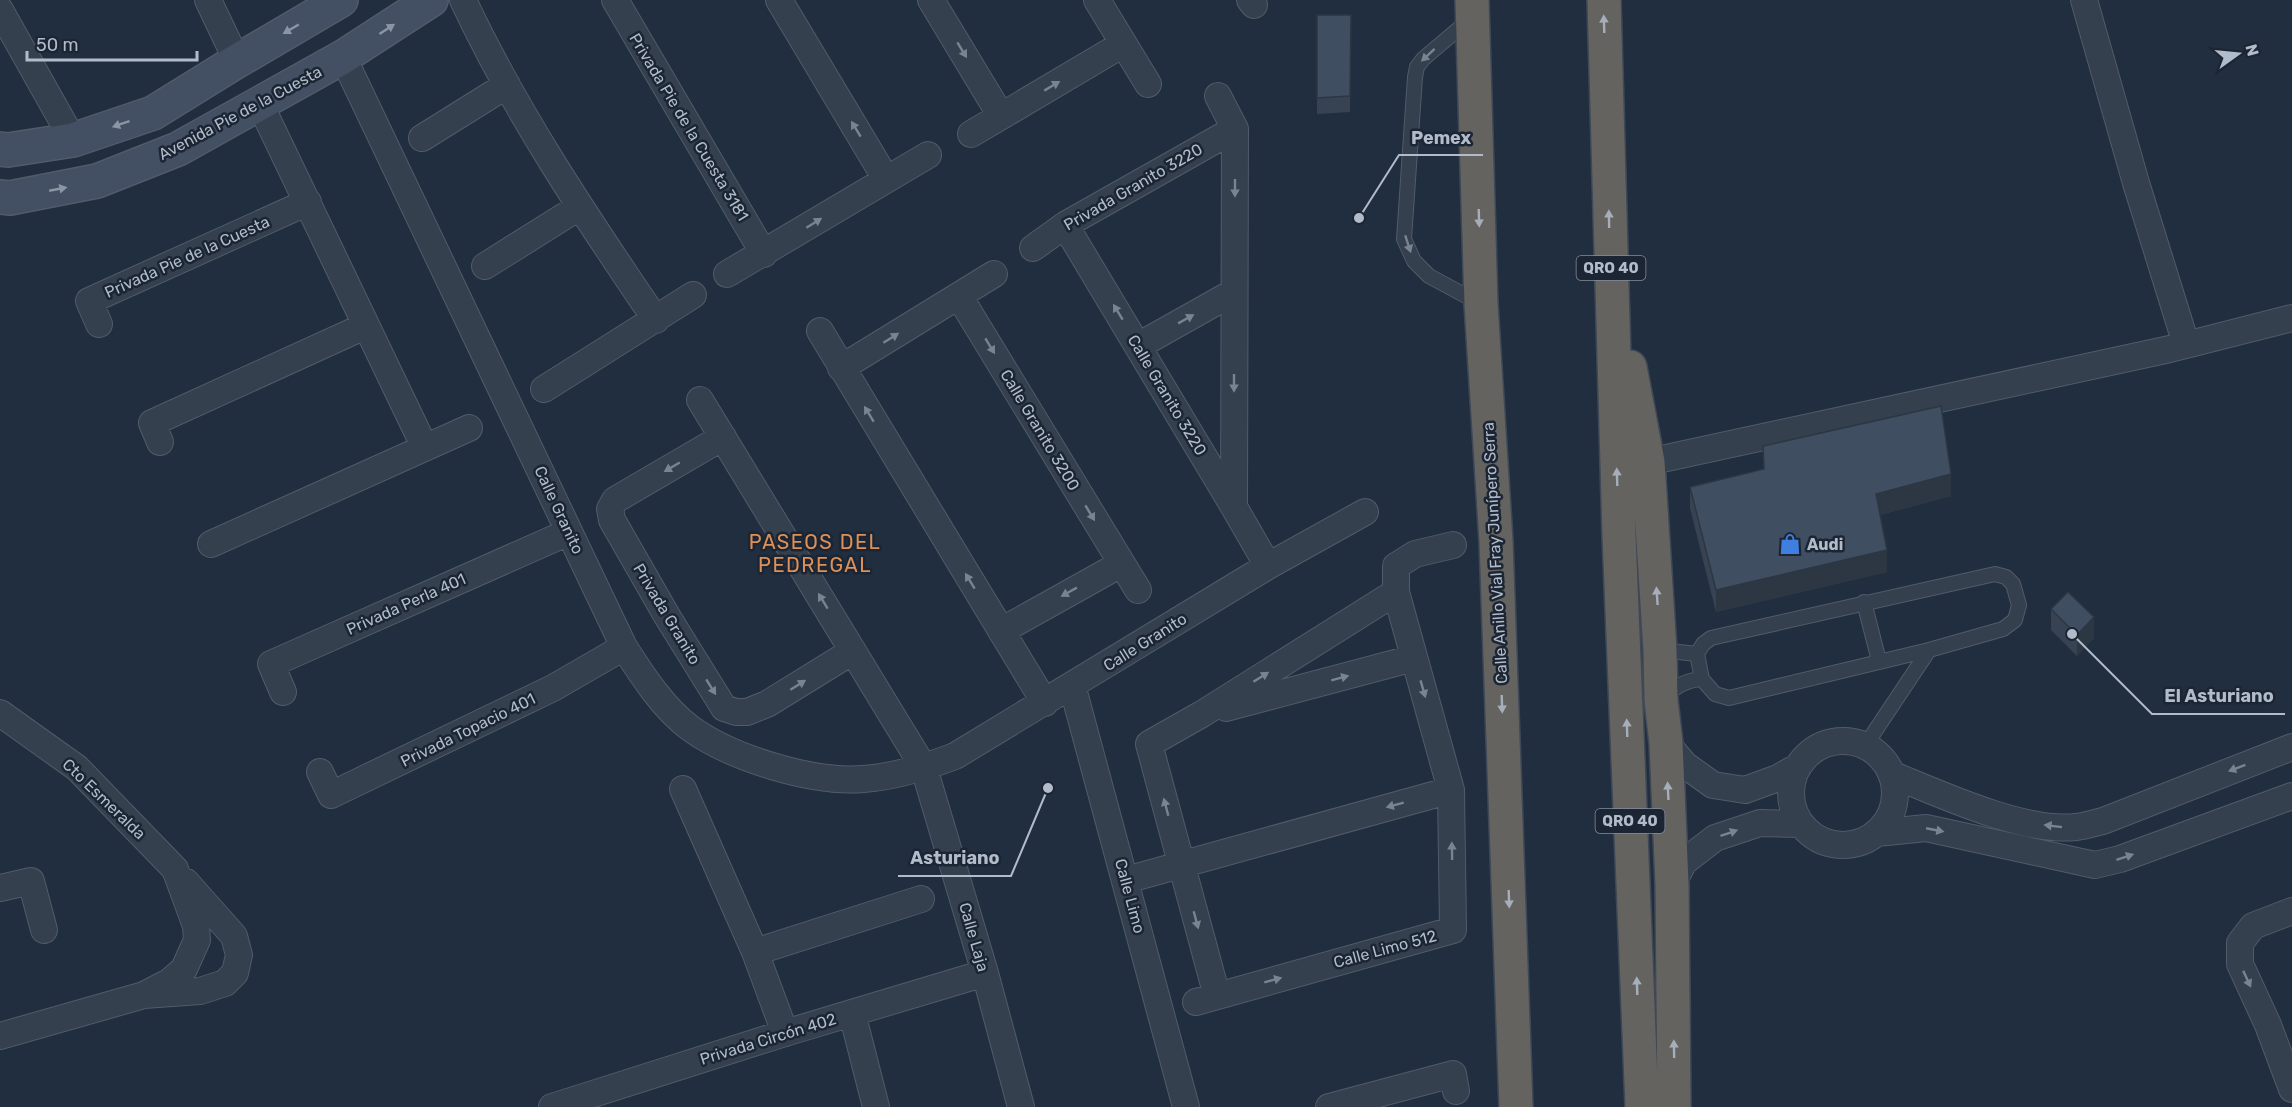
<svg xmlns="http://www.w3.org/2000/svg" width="2292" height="1107" viewBox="0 0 2292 1107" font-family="Rubik,sans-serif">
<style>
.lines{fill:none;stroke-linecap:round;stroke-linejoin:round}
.service-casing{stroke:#515b69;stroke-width:16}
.minor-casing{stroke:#515b69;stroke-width:28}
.secondary-casing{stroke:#515b69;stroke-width:36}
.trunk-casing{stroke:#3e4856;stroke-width:36}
.service{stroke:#35404e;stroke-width:14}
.minor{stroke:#35404e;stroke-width:26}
.secondary{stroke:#434f62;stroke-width:33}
.trunk{stroke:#646360;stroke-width:33}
.wall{fill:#374353}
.shaded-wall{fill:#2d3744}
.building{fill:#404e61;stroke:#2d3744;stroke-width:1.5}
.oneway{fill:#a5aeba}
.oneway2{fill:#8a95a6}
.oneway3{fill:#798492}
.labels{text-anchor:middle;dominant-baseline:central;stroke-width:5;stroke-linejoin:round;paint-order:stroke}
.shield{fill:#1b2533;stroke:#848e9d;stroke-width:1.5}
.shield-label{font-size:15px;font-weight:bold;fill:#b1bbca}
.street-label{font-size:16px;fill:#b1bbca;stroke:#1b2533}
.poi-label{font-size:16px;font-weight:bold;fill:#b1bbca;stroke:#1b2533;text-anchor:start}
.quarter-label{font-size:20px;letter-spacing:1.5px;fill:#dd9158;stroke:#1b2533}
.leader{fill:none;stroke:#b1bbca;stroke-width:2}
.callout-dot{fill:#b1bbca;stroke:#1b2533;stroke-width:2}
.callout-label{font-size:18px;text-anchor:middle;font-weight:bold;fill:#b1bbca;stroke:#1b2533;stroke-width:5;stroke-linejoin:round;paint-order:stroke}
</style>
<rect width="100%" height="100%" fill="#212e3f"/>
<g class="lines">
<defs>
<path id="service" d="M1469,20L1423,59L1417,67L1415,77L1404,239L1414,261L1429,276L1479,303
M1995,574L2006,577L2013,584L2019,605L2015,620L2003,629L1929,650L1729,698L1715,694L1702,679L1697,654L1703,644L1711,638Z
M1864,602L1879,661
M1660,650L1697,654
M1665,696C1677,686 1686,680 1702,679
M1865,746L1929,650"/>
<path id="minor" d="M208,0L237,61
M463,0C516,113 586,217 656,320
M615,0L764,254
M779,0L886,179
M931,0L1001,116
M1097,0L1148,84
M1250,0L1254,5
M2084,0L2136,183L2186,344
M0,10L73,140
M343,57L624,647C642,675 663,708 690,728C731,758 812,783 863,779C894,777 926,767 955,756L1268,566L1365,512
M1218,96L1235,129L1234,507
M260,104L425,448
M971,134L1123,44
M422,138L507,85
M1065,225L1234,507L1268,566
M1033,248L1065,225L1235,129
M485,266L579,207
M727,274L928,155
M959,296L1138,590
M99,324L89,301L308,202
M820,331L1045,703
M1138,346L1234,292
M841,368L994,274
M544,389L693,295
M700,400L924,768L985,973L1021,1107
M723,437L615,500L610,509L612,520L667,616L724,708L736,712H747L767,704L853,651
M160,442L152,423L365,326
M1648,462L2170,349L2292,318
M211,544L469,428
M1001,631L1121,564
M1072,685L1186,1107
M283,692L271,664L569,532
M1226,708L1414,658
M0,713L77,768L175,869L196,926L197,940L184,969L169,982L144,995
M1791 793a52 52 0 1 1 104 0a52 52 0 1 1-104 0Z
M1666,743L1685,765L1713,785L1745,790L1778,778L1797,767
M320,772L331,795L553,688L624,647
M1891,774C1940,794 2024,833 2076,827C2085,826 2094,823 2103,821L2292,747
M683,789L755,952L785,1033
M1877,833L1926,828L2095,865L2120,859L2292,796
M1126,880L1451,790
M1672,884L1684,862L1715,838L1760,823L1801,824
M0,888L31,881L44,930
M2292,911L2253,926L2240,943V964L2268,1025L2292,1089
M755,952L921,899
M1217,996L1149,744L1202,714L1396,592
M1196,1002L1453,930L1451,790L1396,592V566L1415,554L1453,545
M852,1013L876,1107
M0,1036L144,995L200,991L225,983L235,973L239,955L234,936L186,882
M552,1107L785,1033L985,973
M1329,1107L1453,1074L1456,1091"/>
<path id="secondary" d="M0,149L8,150L73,140L153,113L237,61L341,0
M0,197L10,198L97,181L178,149L343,57L431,0"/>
<path id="trunk" d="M1472,0L1481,304L1496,541L1516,1107
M1604,0L1619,535L1642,1107
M1630,367L1648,462L1660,650L1661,700L1666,743L1672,884L1674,1107"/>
</defs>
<!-- service casing -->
<use href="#service" class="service-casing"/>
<!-- minor casing -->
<use href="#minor" class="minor-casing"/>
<!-- secondary casing -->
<use href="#secondary" class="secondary-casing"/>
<!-- trunk casing -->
<use href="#trunk" class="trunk-casing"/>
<!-- service -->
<use href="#service" class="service"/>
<!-- minor -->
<use href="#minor" class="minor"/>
<!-- secondary -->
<use href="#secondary" class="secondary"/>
<!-- trunk -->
<use href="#trunk" class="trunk"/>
</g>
<!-- wall -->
<path class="wall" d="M1317,15L1351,32L1350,112L1317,114Z
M1690,487L1951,496L1880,515L1887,572L1716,612L1690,508Z
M2051,609L2094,638L2077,656L2051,630Z"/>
<!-- shaded-wall -->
<path class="shaded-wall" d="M1951,474V496L1876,516V494Z
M1887,550V572L1716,612V590Z
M2094,617V638L2077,656V635Z"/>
<!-- building -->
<path class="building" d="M1317,15H1351L1350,96L1317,98Z
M1941,406L1951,474L1876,494L1887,550L1716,590L1690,487L1764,469L1763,446Z
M2068,592L2094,617L2077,635L2051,609Z"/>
<!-- one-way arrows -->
<defs><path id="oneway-solid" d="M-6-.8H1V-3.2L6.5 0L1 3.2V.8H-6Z" transform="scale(1.5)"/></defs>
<g class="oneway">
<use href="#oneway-solid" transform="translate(1604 24) rotate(-92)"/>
<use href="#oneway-solid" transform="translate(1479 218) rotate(88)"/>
<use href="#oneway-solid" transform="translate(1609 219) rotate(-91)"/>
<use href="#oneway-solid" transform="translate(1617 477) rotate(-92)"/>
<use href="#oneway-solid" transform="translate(1657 596) rotate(-94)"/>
<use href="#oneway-solid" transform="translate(1502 704) rotate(88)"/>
<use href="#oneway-solid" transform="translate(1627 728) rotate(-92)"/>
<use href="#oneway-solid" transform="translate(1668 791) rotate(-93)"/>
<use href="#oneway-solid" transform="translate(1509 899) rotate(88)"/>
<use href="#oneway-solid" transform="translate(1637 986) rotate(-92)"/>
<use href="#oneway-solid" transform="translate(1674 1049) rotate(-91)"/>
</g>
<g class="oneway2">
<use href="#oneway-solid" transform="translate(291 29) rotate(150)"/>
<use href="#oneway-solid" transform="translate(387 29) rotate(-33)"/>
<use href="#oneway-solid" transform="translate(121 124) rotate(161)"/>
<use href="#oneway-solid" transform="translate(58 189) rotate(-11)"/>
</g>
<g class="oneway3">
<use href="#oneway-solid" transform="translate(962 50) rotate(59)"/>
<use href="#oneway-solid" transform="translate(1428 55) rotate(137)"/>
<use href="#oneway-solid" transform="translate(1052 86) rotate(-31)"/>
<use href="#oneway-solid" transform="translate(856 129) rotate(-121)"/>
<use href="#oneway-solid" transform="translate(1235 188) rotate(90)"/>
<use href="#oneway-solid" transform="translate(814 223) rotate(-32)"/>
<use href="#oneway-solid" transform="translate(1408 244) rotate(72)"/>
<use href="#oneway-solid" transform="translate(1118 312) rotate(-121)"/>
<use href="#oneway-solid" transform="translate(1186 319) rotate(-29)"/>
<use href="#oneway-solid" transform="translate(891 338) rotate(-32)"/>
<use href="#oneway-solid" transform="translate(990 346) rotate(59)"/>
<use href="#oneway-solid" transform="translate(1234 383) rotate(90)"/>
<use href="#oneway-solid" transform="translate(869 414) rotate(-121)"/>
<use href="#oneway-solid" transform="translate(672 467) rotate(150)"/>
<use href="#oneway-solid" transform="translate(1090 513) rotate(59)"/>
<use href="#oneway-solid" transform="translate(970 581) rotate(-121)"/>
<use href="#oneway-solid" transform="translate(1069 592) rotate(151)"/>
<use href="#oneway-solid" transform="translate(823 601) rotate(-121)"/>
<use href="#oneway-solid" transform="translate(1261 677) rotate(-32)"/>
<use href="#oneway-solid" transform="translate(1340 678) rotate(-15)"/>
<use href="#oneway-solid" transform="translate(798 685) rotate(-32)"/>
<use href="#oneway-solid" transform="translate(711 687) rotate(58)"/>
<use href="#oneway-solid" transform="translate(1423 689) rotate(74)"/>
<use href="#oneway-solid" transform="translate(2237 768) rotate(159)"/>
<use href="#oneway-solid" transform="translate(1395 805) rotate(165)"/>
<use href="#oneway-solid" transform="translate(1166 807) rotate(-105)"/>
<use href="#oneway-solid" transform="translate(2053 826) rotate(-173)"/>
<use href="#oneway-solid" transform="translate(1935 830) rotate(11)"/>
<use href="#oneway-solid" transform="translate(1729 833) rotate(-19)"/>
<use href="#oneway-solid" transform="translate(1452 851) rotate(-91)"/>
<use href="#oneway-solid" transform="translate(2125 857) rotate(-18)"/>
<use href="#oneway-solid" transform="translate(1196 920) rotate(75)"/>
<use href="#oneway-solid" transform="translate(2247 979) rotate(65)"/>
<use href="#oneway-solid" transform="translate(1273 980) rotate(-15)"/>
</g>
<!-- icons -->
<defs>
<symbol id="shop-bare" viewBox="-9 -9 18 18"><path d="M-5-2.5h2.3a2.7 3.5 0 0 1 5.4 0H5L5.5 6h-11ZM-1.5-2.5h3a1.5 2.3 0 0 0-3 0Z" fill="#3f7fe0" stroke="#1b2533" stroke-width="2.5" paint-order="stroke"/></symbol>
</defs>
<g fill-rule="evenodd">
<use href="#shop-bare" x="1775" y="529" width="30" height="30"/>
</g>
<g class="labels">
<!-- shield labels -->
<g class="shield">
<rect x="1576.5" y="256" width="69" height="24" rx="4.5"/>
<rect x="1595.5" y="809" width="69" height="24" rx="4.5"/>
</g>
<g class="shield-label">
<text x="1611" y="268">QRO 40</text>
<text x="1630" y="821">QRO 40</text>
</g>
<!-- street labels -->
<g class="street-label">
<text transform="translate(240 113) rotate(-28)">Avenida Pie de la Cuesta</text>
<text transform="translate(689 127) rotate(59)">Privada Pie de la Cuesta 3181</text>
<text transform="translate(1133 187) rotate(-30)">Privada Granito 3220</text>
<text transform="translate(187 257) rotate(-24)">Privada Pie de la Cuesta</text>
<text transform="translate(1167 395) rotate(59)">Calle Granito 3220</text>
<text transform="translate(1040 430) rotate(59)">Calle Granito 3200</text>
<text transform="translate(559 510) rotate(65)">Calle Granito</text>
<text transform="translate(1495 553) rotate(-93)">Calle Anillo Vial Fray Junípero Serra</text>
<text transform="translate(406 604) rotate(-24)">Privada Perla 401</text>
<text transform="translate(667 614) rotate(59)">Privada Granito</text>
<text transform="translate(1145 642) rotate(-32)">Calle Granito</text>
<text transform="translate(468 730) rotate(-26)">Privada Topacio 401</text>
<text transform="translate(104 799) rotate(44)">Cto Esmeralda</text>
<text transform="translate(1130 896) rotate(75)">Calle Limo</text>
<text transform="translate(974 937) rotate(74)">Calle Laja</text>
<text transform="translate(1385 949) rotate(-15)">Calle Limo 512</text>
<text transform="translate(768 1039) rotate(-17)">Privada Circón 402</text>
</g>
<!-- poi labels -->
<g class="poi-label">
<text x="1807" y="544">Audi</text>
</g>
<!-- quarter labels -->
<g class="quarter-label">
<text x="815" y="542">PASEOS DEL<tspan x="815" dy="23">PEDREGAL</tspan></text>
</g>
</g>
<!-- callouts -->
<path class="leader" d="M1359 218L1399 155H1483M2072 634L2152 714H2285M1048 788L1011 876H898"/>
<g class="callout-dot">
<circle cx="1359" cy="218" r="6"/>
<circle cx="2072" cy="634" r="6"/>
<circle cx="1048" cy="788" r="6"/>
</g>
<g class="callout-label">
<text x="1441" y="144">Pemex</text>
<text x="2219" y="702">El Asturiano</text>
<text x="955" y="864">Asturiano</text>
</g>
<!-- north arrow -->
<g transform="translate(2238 54) rotate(75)" stroke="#1b2533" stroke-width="4.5" paint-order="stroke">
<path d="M0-4.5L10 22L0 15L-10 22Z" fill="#b1bbca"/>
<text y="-9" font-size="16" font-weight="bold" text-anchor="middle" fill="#b1bbca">N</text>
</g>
<!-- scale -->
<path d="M27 51v9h170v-9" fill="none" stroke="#b1bbca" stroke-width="3"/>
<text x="36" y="51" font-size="18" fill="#b1bbca" stroke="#1b2533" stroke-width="4.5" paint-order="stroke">50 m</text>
</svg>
